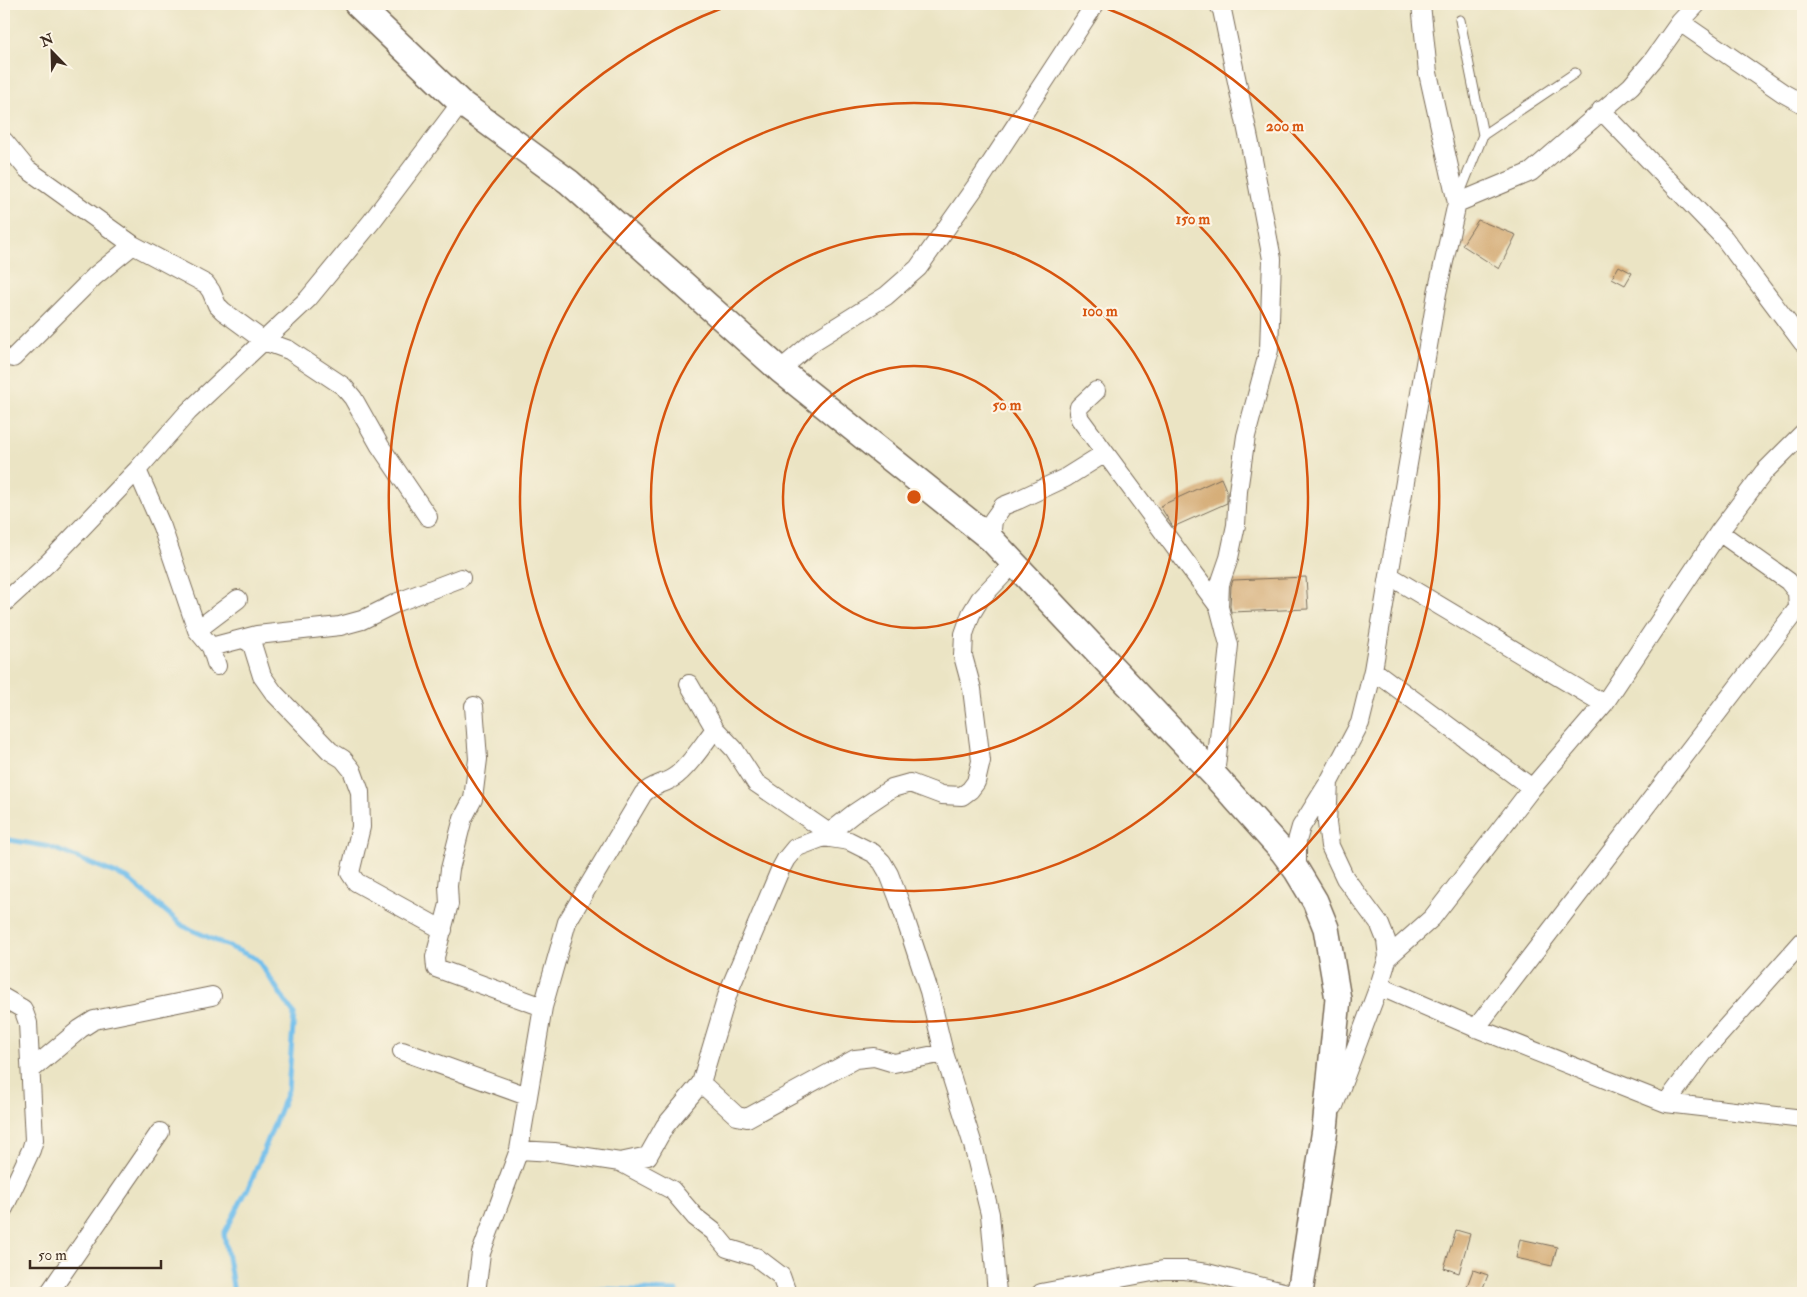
<svg xmlns="http://www.w3.org/2000/svg" width="1807" height="1297" viewBox="0 0 1807 1297" font-family="'IM FELL Double Pica',serif">
<style>
.lines{fill:none;stroke-linecap:round;stroke-linejoin:round}
.stream{stroke:#72bfec;stroke-width:5}
.building{fill:#d6ae79}
.lane-casing{stroke:#796b58;stroke-width:11}
.street-casing{stroke:#796b58;stroke-width:20}
.secondary-casing{stroke:#796b58;stroke-width:28}
.lane{stroke:#fff;stroke-width:9}
.street{stroke:#fff;stroke-width:18}
.secondary{stroke:#fff;stroke-width:25}
.ring{fill:none;stroke:#d7540e;stroke-width:2.5}
.centre{fill:#d7540e;stroke:#fcf5e5;stroke-width:2.5}
.ring-label{font-size:15px;text-anchor:middle;font-weight:bold;fill:#d7540e;stroke:#fcf5e5;stroke-width:4.5;stroke-linejoin:round;paint-order:stroke}
</style>
<rect width="100%" height="100%" fill="#fcf5e5"/>
<filter id="ink" filterUnits="userSpaceOnUse"><feTurbulence type="fractalNoise" baseFrequency=".02" numOctaves="2"/><feDisplacementMap in="SourceGraphic" scale="10" xChannelSelector="R" yChannelSelector="G"/><feConvolveMatrix kernelMatrix="1 2 1 2 8 2 1 2 1" color-interpolation-filters="sRGB"/></filter>
<filter id="wash" filterUnits="userSpaceOnUse"><feTurbulence type="fractalNoise" baseFrequency=".0096" numOctaves="4" result="noise"/><feDisplacementMap in="SourceGraphic" scale="20" xChannelSelector="R" yChannelSelector="G"/><feGaussianBlur stdDeviation="1.12" result="paint"/><feColorMatrix in="noise" values="0 0 0 0 0 0 0 0 0 0 0 0 0 0 0 0 0 1.4 0 .05"/><feComposite in="paint" operator="in"/></filter>
<g filter="url(#wash)">
<rect width="100%" height="100%" fill="#ebe4c4"/>
<g class="lines">
<!-- stream -->
<path class="stream" d="M4,839L50,847L127,878L183,926L257,959L294,1014L288,1090L251,1182L224,1234L234,1293
M565,1293L604,1289L676,1291L677,1293"/>
</g>
<g id="blocks">
<!-- building -->
<path class="building" d="M1478,220L1516,235L1499,269L1462,245Z
M1619,266L1632,273L1625,285L1612,278Z
M1221,478L1227,492V503L1173,527L1160,506Z
M1306,577L1308,609L1231,612L1230,606L1231,586L1233,580Z
M1456,1230L1470,1234L1459,1273L1444,1268Z
M1520,1239L1557,1247L1552,1266L1516,1258Z
M1473,1270L1488,1275L1481,1293L1466,1289Z"/>
</g>
</g>
<g filter="url(#ink)">
<use href="#blocks" fill-opacity="0" stroke="#796b58" stroke-width="1"/>
<g class="lines">
<defs>
<path id="lane" d="M1483,135L1575,73
M1458,198L1483,135L1460,20"/>
<path id="street" d="M1680,22L1783,93L1803,104
M1601,110L1724,238L1803,343
M4,141L27,169L133,245L206,284L211,291L217,305L223,311L264,341L289,350L343,386L353,398L380,446L428,517
M1457,203L1531,172L1631,86L1653,60L1680,22L1697,4
M13,358L95,276L133,245
M780,370L814,341L886,296L918,268L976,186L1095,4
M1096,391L1079,407L1078,413L1080,419L1219,607
M137,470L162,527L197,630L211,647L217,666
M991,539L993,520L1003,506L1018,500L1065,478L1105,453
M1390,576L1604,704
M4,603L49,562L137,470L188,412L308,299L372,221L461,103
M197,630L238,599
M243,639L252,644L262,676L274,693L330,751L343,759L352,770L360,792L361,827L350,873L356,882L443,930
M211,647L257,635L340,626L362,620L398,602L461,578
M1373,670L1532,788
M689,684L715,729L734,749L756,783L829,833
M474,706L478,759L473,799L463,818L450,869L448,886L449,904L435,957L436,968L543,1007
M1215,776L1229,645L1219,607L1220,584L1229,558L1236,525L1238,491L1246,436L1269,350L1272,259L1250,144L1222,10L1218,4
M1329,782L1327,823L1330,846L1345,878L1380,925L1386,940L1388,957L1379,986L1334,1106
M824,837L849,841L873,853L882,862L889,874L899,900L929,991L944,1053L973,1145L990,1214L997,1293
M1297,871V841L1301,827L1329,782L1360,723L1373,670L1437,293L1457,203L1428,73L1421,4
M1388,957L1432,918L1532,788L1604,704L1719,532L1764,472L1803,433
M1379,986L1476,1028L1666,1103L1803,1119
M4,998L23,1009L28,1023L34,1140L31,1150L4,1208
M1476,1028L1798,608L1797,592L1788,581L1719,532
M402,1051L527,1096
M31,1070L80,1029L94,1020L212,996
M701,1083L737,1116L747,1118L855,1059L874,1057L894,1063L944,1053
M1666,1103L1704,1052L1803,941
M519,1150L554,1152L620,1162L672,1190L695,1217L713,1231L727,1248L756,1257L781,1276L787,1293
M620,1162L648,1156L665,1126L701,1083L728,993L780,870L786,859L795,848L824,837L853,814L892,788L910,783L942,795L962,796L970,790L976,782L981,761L972,689L963,656L964,634L971,614L980,599L1014,563
M49,1293L160,1132
M476,1293L481,1253L519,1150L543,1007L567,922L643,794C652,784 667,784 677,775C692,763 703,744 715,729
M1041,1293L1163,1270H1185L1207,1273L1287,1293"/>
<path id="secondary" d="M357,4L461,103L569,182L780,370L991,539L1215,776L1283,852L1297,871L1315,901L1326,928L1338,999L1325,1129L1300,1293"/>
</defs>
<!-- lane casing -->
<use href="#lane" class="lane-casing"/>
<!-- street casing -->
<use href="#street" class="street-casing"/>
<!-- secondary casing -->
<use href="#secondary" class="secondary-casing"/>
<!-- lane -->
<use href="#lane" class="lane"/>
<!-- street -->
<use href="#street" class="street"/>
<!-- secondary -->
<use href="#secondary" class="secondary"/>
</g>
</g>
<!-- distance rings -->
<g class="ring">
<circle cx="914" cy="497" r="131"/>
<circle cx="914" cy="497" r="263"/>
<circle cx="914" cy="497" r="394"/>
<path d="M1098 5A525 525 0 1 1 730 5"/>
</g>
<circle cx="914" cy="497" r="8" class="centre"/>
<g class="ring-label">
<text x="1285" y="131">200 m</text>
<text x="1193" y="224">150 m</text>
<text x="1100" y="316">100 m</text>
<text x="1007" y="410">50 m</text>
</g>
<!-- margin -->
<rect width="1807" height="1297" fill="none" stroke="#fcf5e5" stroke-width="20"/>
<!-- north arrow -->
<g transform="translate(52 52) rotate(337)" stroke="#fcf5e5" stroke-width="4" paint-order="stroke">
<path d="M0-4L9 19L0 12L-9 19Z" fill="#3b2a1e"/>
<text y="-8" font-size="14" font-weight="bold" text-anchor="middle" fill="#3b2a1e">N</text>
</g>
<!-- scale -->
<path d="M30 1260v8h131v-8" fill="none" stroke="#3b2a1e" stroke-width="2.5"/>
<text x="38" y="1260" font-size="15" fill="#3b2a1e" stroke="#fcf5e5" stroke-width="4" paint-order="stroke">50 m</text>
</svg>
